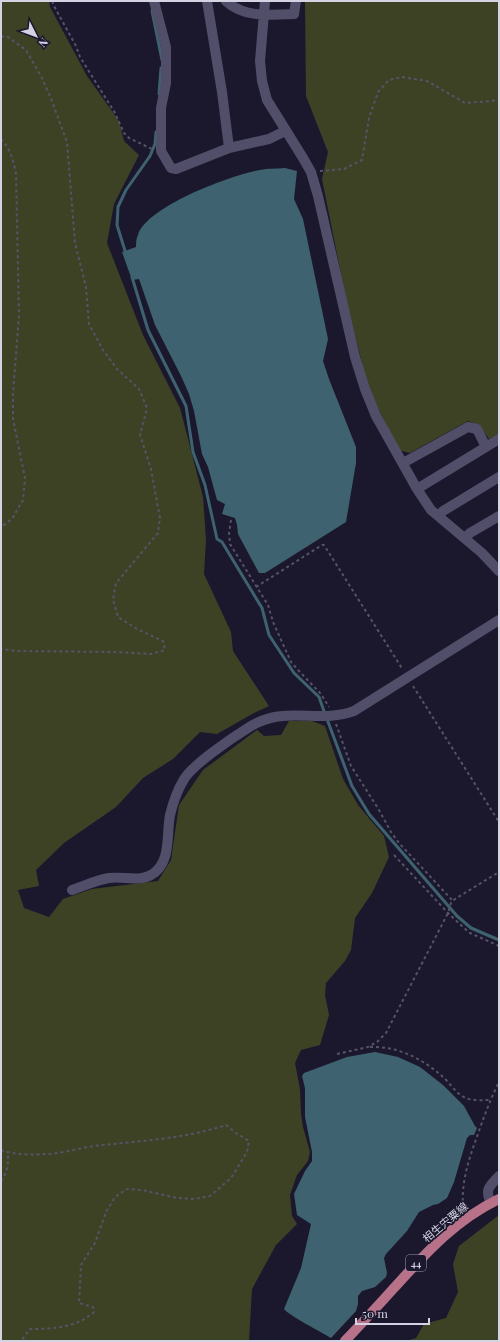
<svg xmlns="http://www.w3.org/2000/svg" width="500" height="1342" viewBox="0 0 500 1342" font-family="'Playfair Display','Noto Sans JP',serif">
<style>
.forest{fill:#3e4225}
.water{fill:#3e626f}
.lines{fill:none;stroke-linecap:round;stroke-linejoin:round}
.stream{stroke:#3e626f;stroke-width:3}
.path{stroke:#555367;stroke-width:2;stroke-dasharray:3 3;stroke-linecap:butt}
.street{stroke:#504e69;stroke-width:10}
.primary{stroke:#b77289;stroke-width:10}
.labels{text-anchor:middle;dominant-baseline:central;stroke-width:3.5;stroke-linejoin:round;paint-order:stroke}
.shield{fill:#1b182e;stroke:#9c9bad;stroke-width:1}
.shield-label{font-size:10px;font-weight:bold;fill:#d3d3e3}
.street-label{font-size:11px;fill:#d3d3e3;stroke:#1b182e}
</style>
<rect width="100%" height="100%" fill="#1b182e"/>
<!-- forest -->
<path class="forest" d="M1,1H49L50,7L87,76L119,121L124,141L139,155L114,204L107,243L143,335L180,408L203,497L206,540L204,574L231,632L233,651L269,706L252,714L217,734L200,732L173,759L143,778L116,807L64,843L36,870L39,886L18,890L24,908L49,917L63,899L92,889L158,881L171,860L179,805L203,770L257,730L264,736L281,735L289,721H312L325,726L343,779L358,805L384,836L389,857L372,893L355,918L351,950L345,961L326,983L325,995L329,1015L320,1045L301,1050L295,1063L300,1089L301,1114L303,1127L310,1152L308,1161L297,1175L290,1195L292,1216L297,1224L276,1245L252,1289L249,1341H1Z
M305,1H499V434L489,439L479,425L468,421L410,453L398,450L368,387L346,299L322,179L328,152L306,96Z
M499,1215V1341H406L416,1338L424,1324L446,1318L458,1292L453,1264L459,1246Z"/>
<!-- water -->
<path class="water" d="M285,168L297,171L294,199L303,219L328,339L323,361L329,379L356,447V463L346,522L265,573H259L238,534L237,525L235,518L222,514L225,504L217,500L208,467L202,454L194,411L189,394L181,376L155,325L139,279L132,280L122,252L136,247C136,243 136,239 138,235C147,206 232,175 260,170C268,168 277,169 285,168Z
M375,1052L398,1057L420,1067L443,1085L464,1106L475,1126L477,1128L474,1135H470L467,1138L454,1182L447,1198L438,1204L433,1205L419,1212L407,1231L386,1254L384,1258L387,1273L386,1277L375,1287L362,1291L358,1296V1304L356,1311L331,1338C323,1333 288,1315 284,1309L301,1268L311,1224L297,1215L294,1194L305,1171L312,1161V1152L305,1117V1088L302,1076L304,1073L347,1057Z"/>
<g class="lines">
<!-- stream -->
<path class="stream" d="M152,11L162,60
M159,94L161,68
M126,254L117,225L118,207L126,190L150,156L155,144L156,132
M132,277L148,330L186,406L193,452L205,485L217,539L222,542L262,608L269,635L294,673L319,697L325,714
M327,719L352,786L369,814L457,916L471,928L499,940"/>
<!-- path -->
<path class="path" d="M52,1L54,6L76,46L80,57L115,113L124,133L129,138L152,149
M1,36L8,37L26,50L42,78L50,96L67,142L75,243L86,287L89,324L103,350L117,369L139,389L147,408L140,435L151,469L160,518L158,533L116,583L113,600L118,617L137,629L163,641L165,650L151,654L114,652L16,651L1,649
M1,139C10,148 14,162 16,174L19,315L13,394V419L25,478L23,500L12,519L1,527
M320,171L344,169L362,160L369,118L378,92L389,80L402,77L427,81L465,103L492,101L499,99
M231,520L229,533L230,544L268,605L273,622L291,662L299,671L321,694L329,707
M256,587L322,545H324L403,670
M413,686L499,822
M336,724L351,766L379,810L391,832L399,843L453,901
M394,855L448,913L464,928L470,933L499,946
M370,1047C398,1046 423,1059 443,1077C450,1083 457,1095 466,1098C473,1101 482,1100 490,1100
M337,1054L368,1047L377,1042L386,1033L448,913L451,903L455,899L499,872
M1,1150C14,1155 32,1155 46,1154C61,1154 79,1148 94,1146C138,1141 184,1139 226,1125L236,1133L249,1141L247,1152L231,1178L210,1196L195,1199L177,1198L142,1190L127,1189L115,1197L106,1212L95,1243L81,1265L79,1303L93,1307L94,1312C76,1328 53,1329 30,1329L21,1341
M1,1181C8,1172 8,1163 8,1153
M463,1207C461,1180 470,1156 479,1131C485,1114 491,1098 499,1082"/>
<!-- street -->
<path class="street" d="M154,1L166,47V83L161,108V151L171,168L176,169L229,148L269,139L285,131
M207,1L222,92L229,148
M226,1C244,18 271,15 294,14L296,1
M265,1L260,61L262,81L267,100L303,158L311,172L318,196L355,357L365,389L376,416L417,489L431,510L482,553L499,571
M403,463L468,427L477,429L486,447
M417,489L499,439
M439,516L443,511L499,477
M465,538L470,533L499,516
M72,890C84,886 96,880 109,878C123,876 138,882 151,875C172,863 166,835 170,815C173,803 177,791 183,781C191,765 235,736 251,726C286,705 319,724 354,711L499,620
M491,1203C484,1189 490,1186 499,1176"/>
<!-- primary -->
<path class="primary" d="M345,1341C361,1324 377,1307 393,1289C426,1253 454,1221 499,1199"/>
</g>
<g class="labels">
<!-- shield labels -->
<rect class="shield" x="406" y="1255" width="20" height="16" rx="3"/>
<g class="shield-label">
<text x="416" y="1263">44</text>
</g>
<!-- street labels -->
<g class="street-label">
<text transform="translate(445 1222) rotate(-40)">相生宍粟線</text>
</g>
</g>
<!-- border -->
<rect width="500" height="1342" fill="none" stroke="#d3d3e3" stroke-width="4"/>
<!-- north arrow -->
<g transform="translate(36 36) rotate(132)" stroke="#1b182e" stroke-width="3" paint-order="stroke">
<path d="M0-3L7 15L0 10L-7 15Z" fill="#d3d3e3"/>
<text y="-6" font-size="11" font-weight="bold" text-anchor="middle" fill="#d3d3e3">N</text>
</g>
<!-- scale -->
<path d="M356 1318v6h73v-6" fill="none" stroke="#d3d3e3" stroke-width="2"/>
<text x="362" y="1318" font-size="12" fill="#d3d3e3" stroke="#1b182e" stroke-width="3" paint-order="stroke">50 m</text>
</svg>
